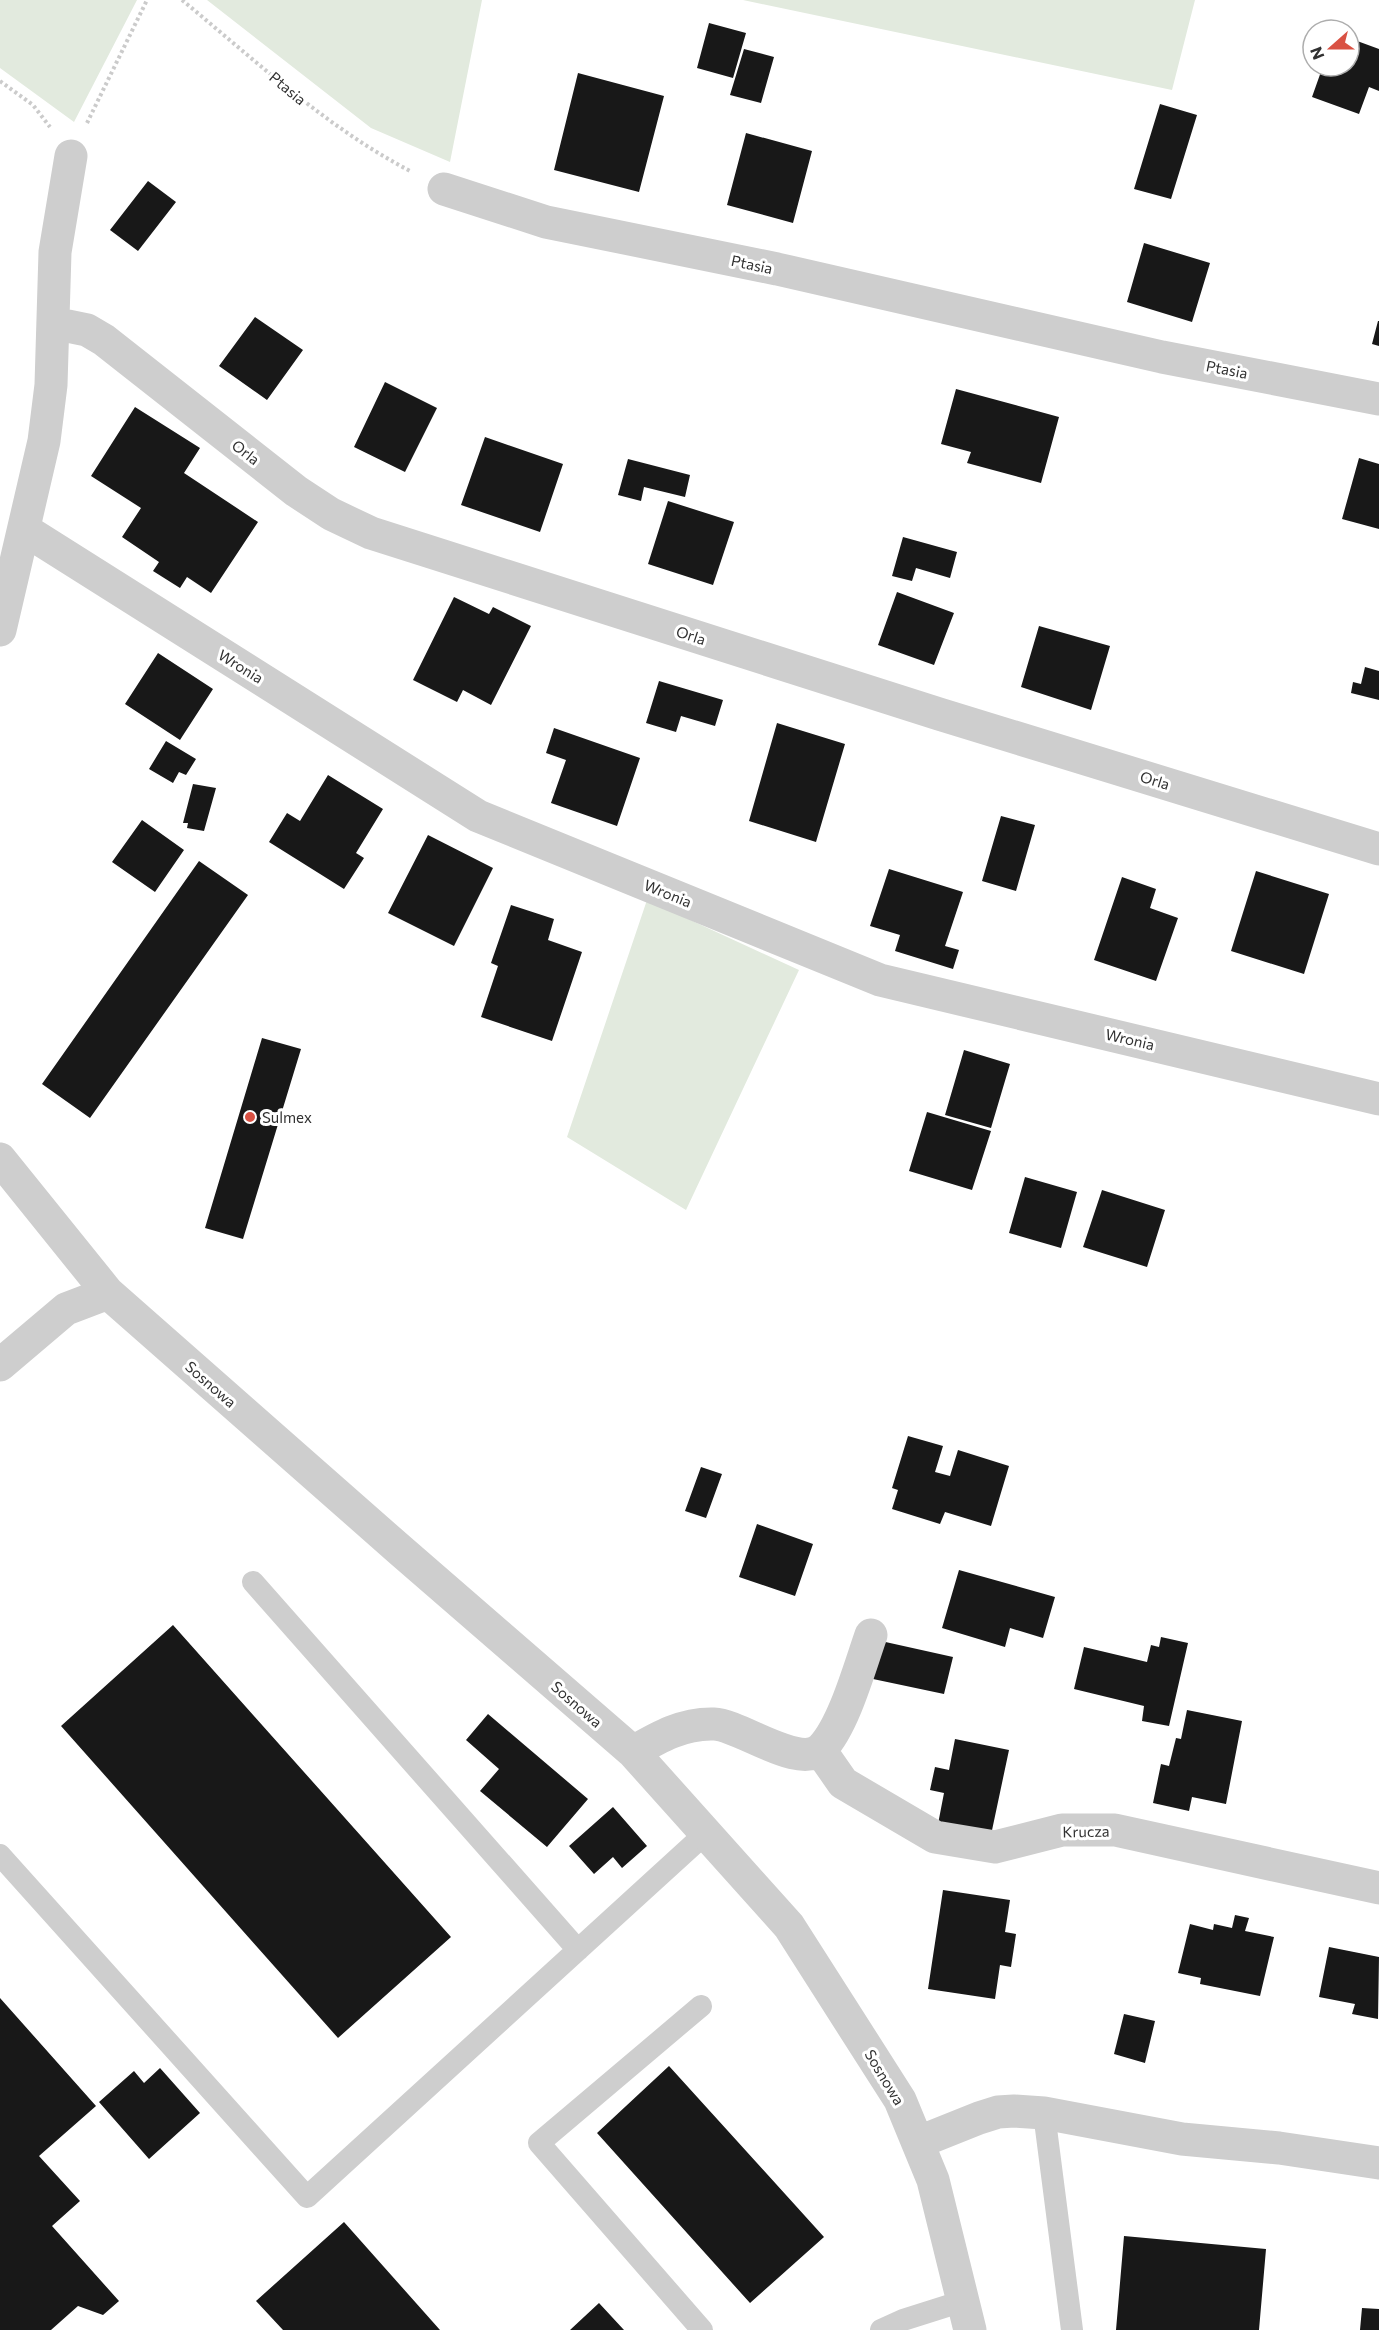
<svg xmlns="http://www.w3.org/2000/svg" width="1379" height="2330" viewBox="0 0 1379 2330" font-family="Commissioner,sans-serif">
<style>
.green{fill:#e2eade}
.building{fill:#181818}
.lines{fill:none;stroke-linecap:round;stroke-linejoin:round}
.path{stroke:#cbcbcb;stroke-width:4;stroke-dasharray:3 3;stroke-linecap:butt}
.lane{stroke:#cecece;stroke-width:22}
.street{stroke:#cecece;stroke-width:33}
.poi-dot{fill:#d95143;stroke:#fff;stroke-width:2}
.labels{text-anchor:middle;dominant-baseline:central;stroke-width:6;stroke-linejoin:round;paint-order:stroke}
.street-label{font-size:15px;fill:#313131;stroke:#fff}
.poi-label{font-size:15px;fill:#313131;stroke:#fff;text-anchor:start}
</style>
<rect width="100%" height="100%" fill="#fff"/>
<!-- green -->
<path class="green" d="M0,0H137L74,122L0,68Z
M207,0H482L450,162L371,128Z
M743,0H1195L1172,90Z
M647,900L799,970L686,1210L567,1137Z"/>
<!-- building -->
<path class="building" d="M709,23L746,33L733,78L697,68Z
M1349,38L1379,49V91L1369,87L1359,114L1312,97L1323,66H1349Z
M744,49L774,57L761,103L730,95Z
M578,73L664,96L639,192L554,170Z
M1160,104L1197,115L1171,199L1134,189Z
M746,133L812,151L793,223L727,205Z
M148,181L176,202L138,251L110,230Z
M1144,243L1210,263L1192,322L1127,302Z
M255,317L303,350L267,400L219,366Z
M1378,321H1379V346L1372,344Z
M385,382L437,408L405,472L354,447Z
M956,389L1059,417L1041,483L967,463L971,452L941,444Z
M135,407L200,448L184,473L258,522L211,593L187,577L180,588L153,571L159,562L122,537L141,508L91,476Z
M485,437L563,464L540,532L461,505Z
M1359,458L1379,464V529L1342,519Z
M628,459L690,475L685,497L644,487L641,501L618,495Z
M668,501L734,522L713,585L648,564Z
M903,537L957,552L950,578L916,568L912,581L892,576Z
M897,592L954,613L934,665L878,645Z
M454,597L489,614L493,607L531,626L491,705L463,690L457,702L413,680Z
M1039,626L1110,646L1091,710L1021,687Z
M158,653L213,689L180,740L125,704Z
M1365,667L1379,671V700L1351,693L1353,682L1361,684Z
M659,681L723,700L715,726L681,716L676,732L646,723Z
M777,723L845,744L816,842L749,821Z
M554,728L640,758L617,826L551,803L566,760L546,753Z
M166,741L196,759L186,775L179,772L173,783L149,769Z
M328,775L383,809L356,853L364,858L344,889L269,842L287,813L300,821Z
M193,784L216,788L204,831L187,828L188,823H183Z
M1001,816L1035,825L1016,891L982,881Z
M142,820L184,850L155,892L112,862Z
M428,835L493,868L454,946L388,913Z
M199,861L248,895L90,1118L42,1084Z
M889,869L963,892L945,946L959,950L953,969L895,951L900,935L870,926Z
M1256,871L1329,894L1304,974L1231,951Z
M1122,877L1156,889L1150,908L1178,918L1156,981L1094,960Z
M511,905L554,919L548,940L582,952L552,1041L481,1017L498,966L491,963Z
M262,1038L301,1049L243,1239L205,1228Z
M964,1050L1010,1064L991,1128L945,1115Z
M927,1112L991,1131L972,1190L909,1171Z
M1025,1177L1077,1192L1061,1248L1009,1233Z
M1102,1190L1165,1210L1147,1267L1083,1247Z
M908,1436L943,1446L935,1472L950,1476L958,1450L1009,1466L991,1526L945,1512L940,1524L892,1509L898,1490L892,1488Z
M701,1467L722,1474L706,1518L685,1511Z
M757,1524L813,1544L795,1596L739,1577Z
M959,1570L1055,1597L1043,1638L1010,1628L1005,1647L942,1628Z
M173,1625L451,1937L338,2038L61,1726Z
M1161,1637L1188,1643L1169,1726L1142,1721L1144,1706L1074,1689L1084,1647L1147,1662L1151,1645L1159,1647Z
M881,1641L953,1657L944,1694L873,1679Z
M1187,1710L1242,1721L1226,1804L1192,1797L1189,1811L1153,1803L1161,1764L1169,1766L1176,1738L1181,1739Z
M488,1714L588,1799L547,1847L480,1791L499,1769L466,1740Z
M955,1739L1009,1750L991,1835L938,1824L944,1793L930,1790L935,1767L949,1770Z
M613,1807L647,1846L622,1868L613,1857L594,1874L569,1846Z
M943,1890L1010,1900L1005,1932L1016,1934L1011,1967L1000,1965L995,1999L928,1989Z
M1235,1915L1249,1918L1245,1931L1274,1937L1260,1996L1200,1984L1201,1978L1178,1973L1190,1924L1213,1930L1214,1924L1232,1928Z
M1329,1947L1379,1957L1378,2019L1352,2014L1355,2004L1319,1997Z
M0,1998L96,2106L39,2156L80,2201L52,2226L119,2301L103,2315L78,2306L51,2330H0Z
M1124,2014L1155,2021L1145,2063L1114,2054Z
M669,2066L824,2237L750,2303L597,2133Z
M160,2068L200,2113L149,2159L99,2102L134,2071L144,2083Z
M344,2222L440,2330H283L256,2301Z
M1124,2236L1266,2249L1259,2330H1116Z
M599,2303L624,2330H570Z
M1362,2308L1379,2309V2330H1360Z"/>
<g class="lines">
<!-- path -->
<path class="path" d="M182,0C256,61 327,128 412,172
M0,81L33,105L50,127
M87,123L147,0"/>
<!-- lane -->
<path class="lane" d="M253,1582L578,1950
M0,1855L307,2197L706,1833
M701,2006L539,2143L702,2330
M1044,2113L1072,2330
M881,2330L903,2320L963,2301"/>
<!-- street -->
<path class="street" d="M444,189L546,222L777,269L1162,357L1379,399
M53,323L87,330L104,340L296,491L331,514L371,533L939,714L1379,849
M25,530L478,816L880,980L1379,1099
M0,630L44,441L51,385L55,252L71,156
M0,1159L108,1293
M0,1365L66,1309L108,1293L400,1550L633,1752L789,1926L900,2100L933,2180L970,2330
M820,1750L843,1783L935,1837L995,1847L1062,1830H1115L1379,1888
M633,1752C659,1737 683,1723 714,1724C741,1725 800,1771 822,1748C844,1725 860,1666 871,1635
M919,2142L979,2118L998,2112L1014,2111L1044,2113L1182,2139L1279,2148L1379,2163"/>
</g>
<!-- markers -->
<circle class="poi-dot" cx="250" cy="1117" r="6"/>
<g class="labels">
<!-- street labels -->
<g class="street-label">
<text transform="translate(288 88) rotate(40)">Ptasia</text>
<text transform="translate(752 264) rotate(12)">Ptasia</text>
<text transform="translate(1227 369) rotate(11)">Ptasia</text>
<text transform="translate(246 452) rotate(38)">Orla</text>
<text transform="translate(691 635) rotate(18)">Orla</text>
<text transform="translate(241 666) rotate(32)">Wronia</text>
<text transform="translate(1155 780) rotate(17)">Orla</text>
<text transform="translate(668 893) rotate(22)">Wronia</text>
<text transform="translate(1130 1039) rotate(13)">Wronia</text>
<text transform="translate(211 1384) rotate(41)">Sosnowa</text>
<text transform="translate(577 1704) rotate(41)">Sosnowa</text>
<text transform="translate(1086 1831) rotate(-1)">Krucza</text>
<text transform="translate(885 2077) rotate(59)">Sosnowa</text>
</g>
<!-- poi labels -->
<g class="poi-label">
<text x="262" y="1117">Sulmex</text>
</g>
</g>
<!-- north arrow -->
<g transform="translate(1331 48) rotate(249)"><circle r="28" fill="#ffffff" stroke="#adadad" stroke-width="1.5"/>
<path d="M0-4.5L10 22L0 15L-10 22Z" fill="#d95143"/>
<text y="-9" font-size="16" font-weight="bold" text-anchor="middle" fill="#313131">N</text>
</g>
</svg>
